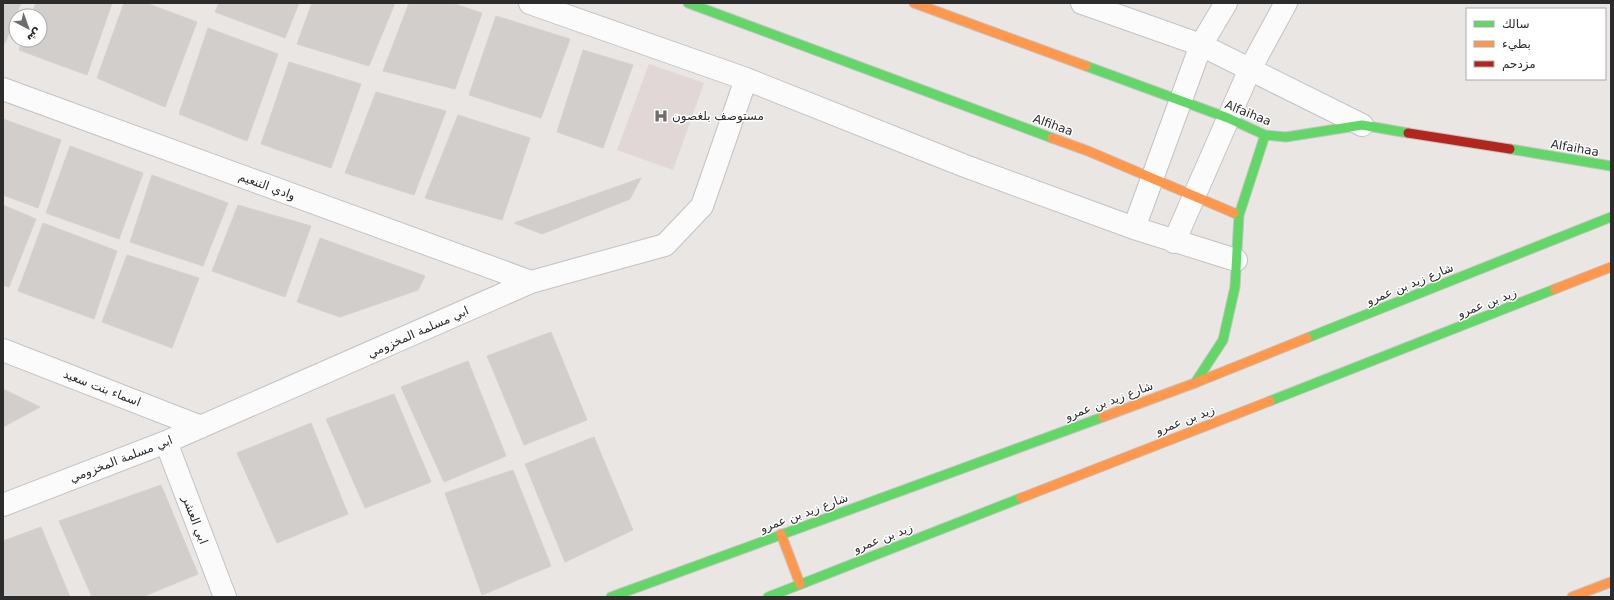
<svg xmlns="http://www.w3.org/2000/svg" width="1614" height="600" viewBox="0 0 1614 600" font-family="'DejaVu Sans',Cairo,sans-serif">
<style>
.medical{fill:#e1d7d7}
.building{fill:#d1cecc;stroke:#d4d1cf}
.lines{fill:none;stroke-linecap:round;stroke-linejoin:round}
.street-casing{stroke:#c4c3c3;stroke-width:24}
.fast-casing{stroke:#c4c3c3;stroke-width:11}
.slow-casing{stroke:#c4c3c3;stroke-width:11}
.jam-casing{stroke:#c4c3c3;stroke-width:11}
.street{stroke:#fcfbfb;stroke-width:22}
.fast{stroke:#63d668;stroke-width:9}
.slow{stroke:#ff974d;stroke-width:9}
.jam{stroke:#b3261e;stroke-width:9}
.labels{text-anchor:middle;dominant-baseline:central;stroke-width:3;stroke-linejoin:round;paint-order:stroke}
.street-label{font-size:12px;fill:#2c2c2c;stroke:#fff}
.poi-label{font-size:12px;fill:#2c2c2c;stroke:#fff;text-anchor:start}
</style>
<rect width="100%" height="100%" fill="#e9e6e3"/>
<!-- medical -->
<path class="medical" d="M649,64L704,83L673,170L617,150Z"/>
<!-- building -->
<path class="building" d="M3,3H21L5,43H3Z
M36,3H112L87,75L19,50L23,40H40V16H31Z
M124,3H146L197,22L165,107L97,78Z
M219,3H299L285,38L215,12Z
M312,3H395L369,66L297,44Z
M409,3H452L482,13L455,89L383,71Z
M496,16L570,39L541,118L469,95Z
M208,28L278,54L247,141L179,114Z
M583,50L633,65L603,148L557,132Z
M289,62L361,84L331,168L261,144Z
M376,92L446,111L414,195L345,173Z
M458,115L530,138L502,220L425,198Z
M3,119L61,140L38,208L3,195Z
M70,146L143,173L119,239L46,213Z
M152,175L228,203L203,266L130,242Z
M641,178L630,199L542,234L514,223Z
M3,205L36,219L9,287L3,285Z
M238,205L311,226L285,297L212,271Z
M43,223L117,251L94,319L18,291Z
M320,238L425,276L418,290L340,317L297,302Z
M127,255L199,278L172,348L102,322Z
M551,332L587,420L524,445L487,356Z
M468,361L506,456L444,482L401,387Z
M3,389L40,407L3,427Z
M394,394L431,482L365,508L326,419Z
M311,423L348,514L277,543L237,453Z
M594,437L633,530L565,562L525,464Z
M513,470L551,566L482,595L445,493Z
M161,485L198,574L142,597H92L59,521Z
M41,527L70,597H3V541Z"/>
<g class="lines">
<defs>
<path id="street" d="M530,3L746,79L965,166L1134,228L1236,260
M1082,3L1201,45L1362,125
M3,89L531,282
M1134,228L1201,45L1226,3
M1174,242L1250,69L1286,3
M3,350L201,427
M166,442L225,597
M3,505L166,442L531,282L665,245L702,206L746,79"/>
<path id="fast" d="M688,3L1052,138
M1086,66L1228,118L1265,135L1286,137L1362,125L1408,133
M1510,149L1611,166
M1239,215L1265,135
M1307,338L1611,217
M1195,383L1223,340L1235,287L1239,215L1234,213
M1270,401L1555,289
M611,597L1103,417
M768,597L1021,498"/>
<path id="slow" d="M914,3L1086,66
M1052,138L1088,151L1234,213
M1555,289L1611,267
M1103,417L1195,383L1307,338
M1021,498L1270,401
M781,534L800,584
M1572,597L1611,582"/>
<path id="jam" d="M1408,133L1510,149"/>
</defs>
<!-- street casing -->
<use href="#street" class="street-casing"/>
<!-- fast casing -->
<use href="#fast" class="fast-casing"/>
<!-- slow casing -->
<use href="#slow" class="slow-casing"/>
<!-- jam casing -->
<use href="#jam" class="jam-casing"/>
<!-- street -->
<use href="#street" class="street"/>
<!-- fast -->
<use href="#fast" class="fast"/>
<!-- slow -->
<use href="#slow" class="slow"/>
<!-- jam -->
<use href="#jam" class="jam"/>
</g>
<!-- icons -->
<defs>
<symbol id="hospital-bare" viewBox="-9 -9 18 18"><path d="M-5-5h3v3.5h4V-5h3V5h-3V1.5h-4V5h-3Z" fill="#6e6d6c" stroke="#fff" stroke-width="2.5" paint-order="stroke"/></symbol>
</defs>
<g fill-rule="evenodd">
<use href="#hospital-bare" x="651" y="106" width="20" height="20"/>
</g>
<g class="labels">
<!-- street labels -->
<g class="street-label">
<text transform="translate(1248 113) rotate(22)">Alfaihaa</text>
<text transform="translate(1053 125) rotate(20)">Alfihaa</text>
<text transform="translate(1575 148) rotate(10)">Alfaihaa</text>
<text transform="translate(267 186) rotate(20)">وادي التنعيم</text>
<text transform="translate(1410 284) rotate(-22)">شارع زيد بن عمرو</text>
<text transform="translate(1487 303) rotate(-21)">زيد بن عمرو</text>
<text transform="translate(418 332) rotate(-24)">ابي مسلمة المخزومي</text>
<text transform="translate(102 388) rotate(21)">اسماء بنت سعيد</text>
<text transform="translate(1109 401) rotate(-20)">شارع زيد بن عمرو</text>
<text transform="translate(1185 420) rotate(-21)">زيد بن عمرو</text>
<text transform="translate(121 459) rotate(-21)">ابي مسلمة المخزومي</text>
<text transform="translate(804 513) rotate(-20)">شارع زيد بن عمرو</text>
<text transform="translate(195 520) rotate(69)">ابي العشر</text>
<text transform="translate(883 538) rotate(-21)">زيد بن عمرو</text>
</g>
<!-- poi labels -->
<g class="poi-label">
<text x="672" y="116">مستوصف بلغصون</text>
</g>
</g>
<!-- border -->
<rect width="1614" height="600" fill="none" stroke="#2c2c2c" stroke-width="8"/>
<!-- legend -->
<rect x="1466" y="8" width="140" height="72" fill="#ffffff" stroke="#ababab"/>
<rect x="1474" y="21" width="20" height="6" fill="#63d668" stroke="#ababab"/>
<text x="1502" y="28" font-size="12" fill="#2c2c2c">سالك</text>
<rect x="1474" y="41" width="20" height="6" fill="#ff974d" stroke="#ababab"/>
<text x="1502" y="48" font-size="12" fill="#2c2c2c">بطيء</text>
<rect x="1474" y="61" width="20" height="6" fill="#b3261e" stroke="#ababab"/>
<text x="1502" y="68" font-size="12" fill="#2c2c2c">مزدحم</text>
<!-- north arrow -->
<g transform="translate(28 28) rotate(139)"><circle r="19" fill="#ffffff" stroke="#ababab"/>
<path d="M0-3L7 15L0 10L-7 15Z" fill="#6e6d6c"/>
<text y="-6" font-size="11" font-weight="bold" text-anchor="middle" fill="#2c2c2c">ش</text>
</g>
</svg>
